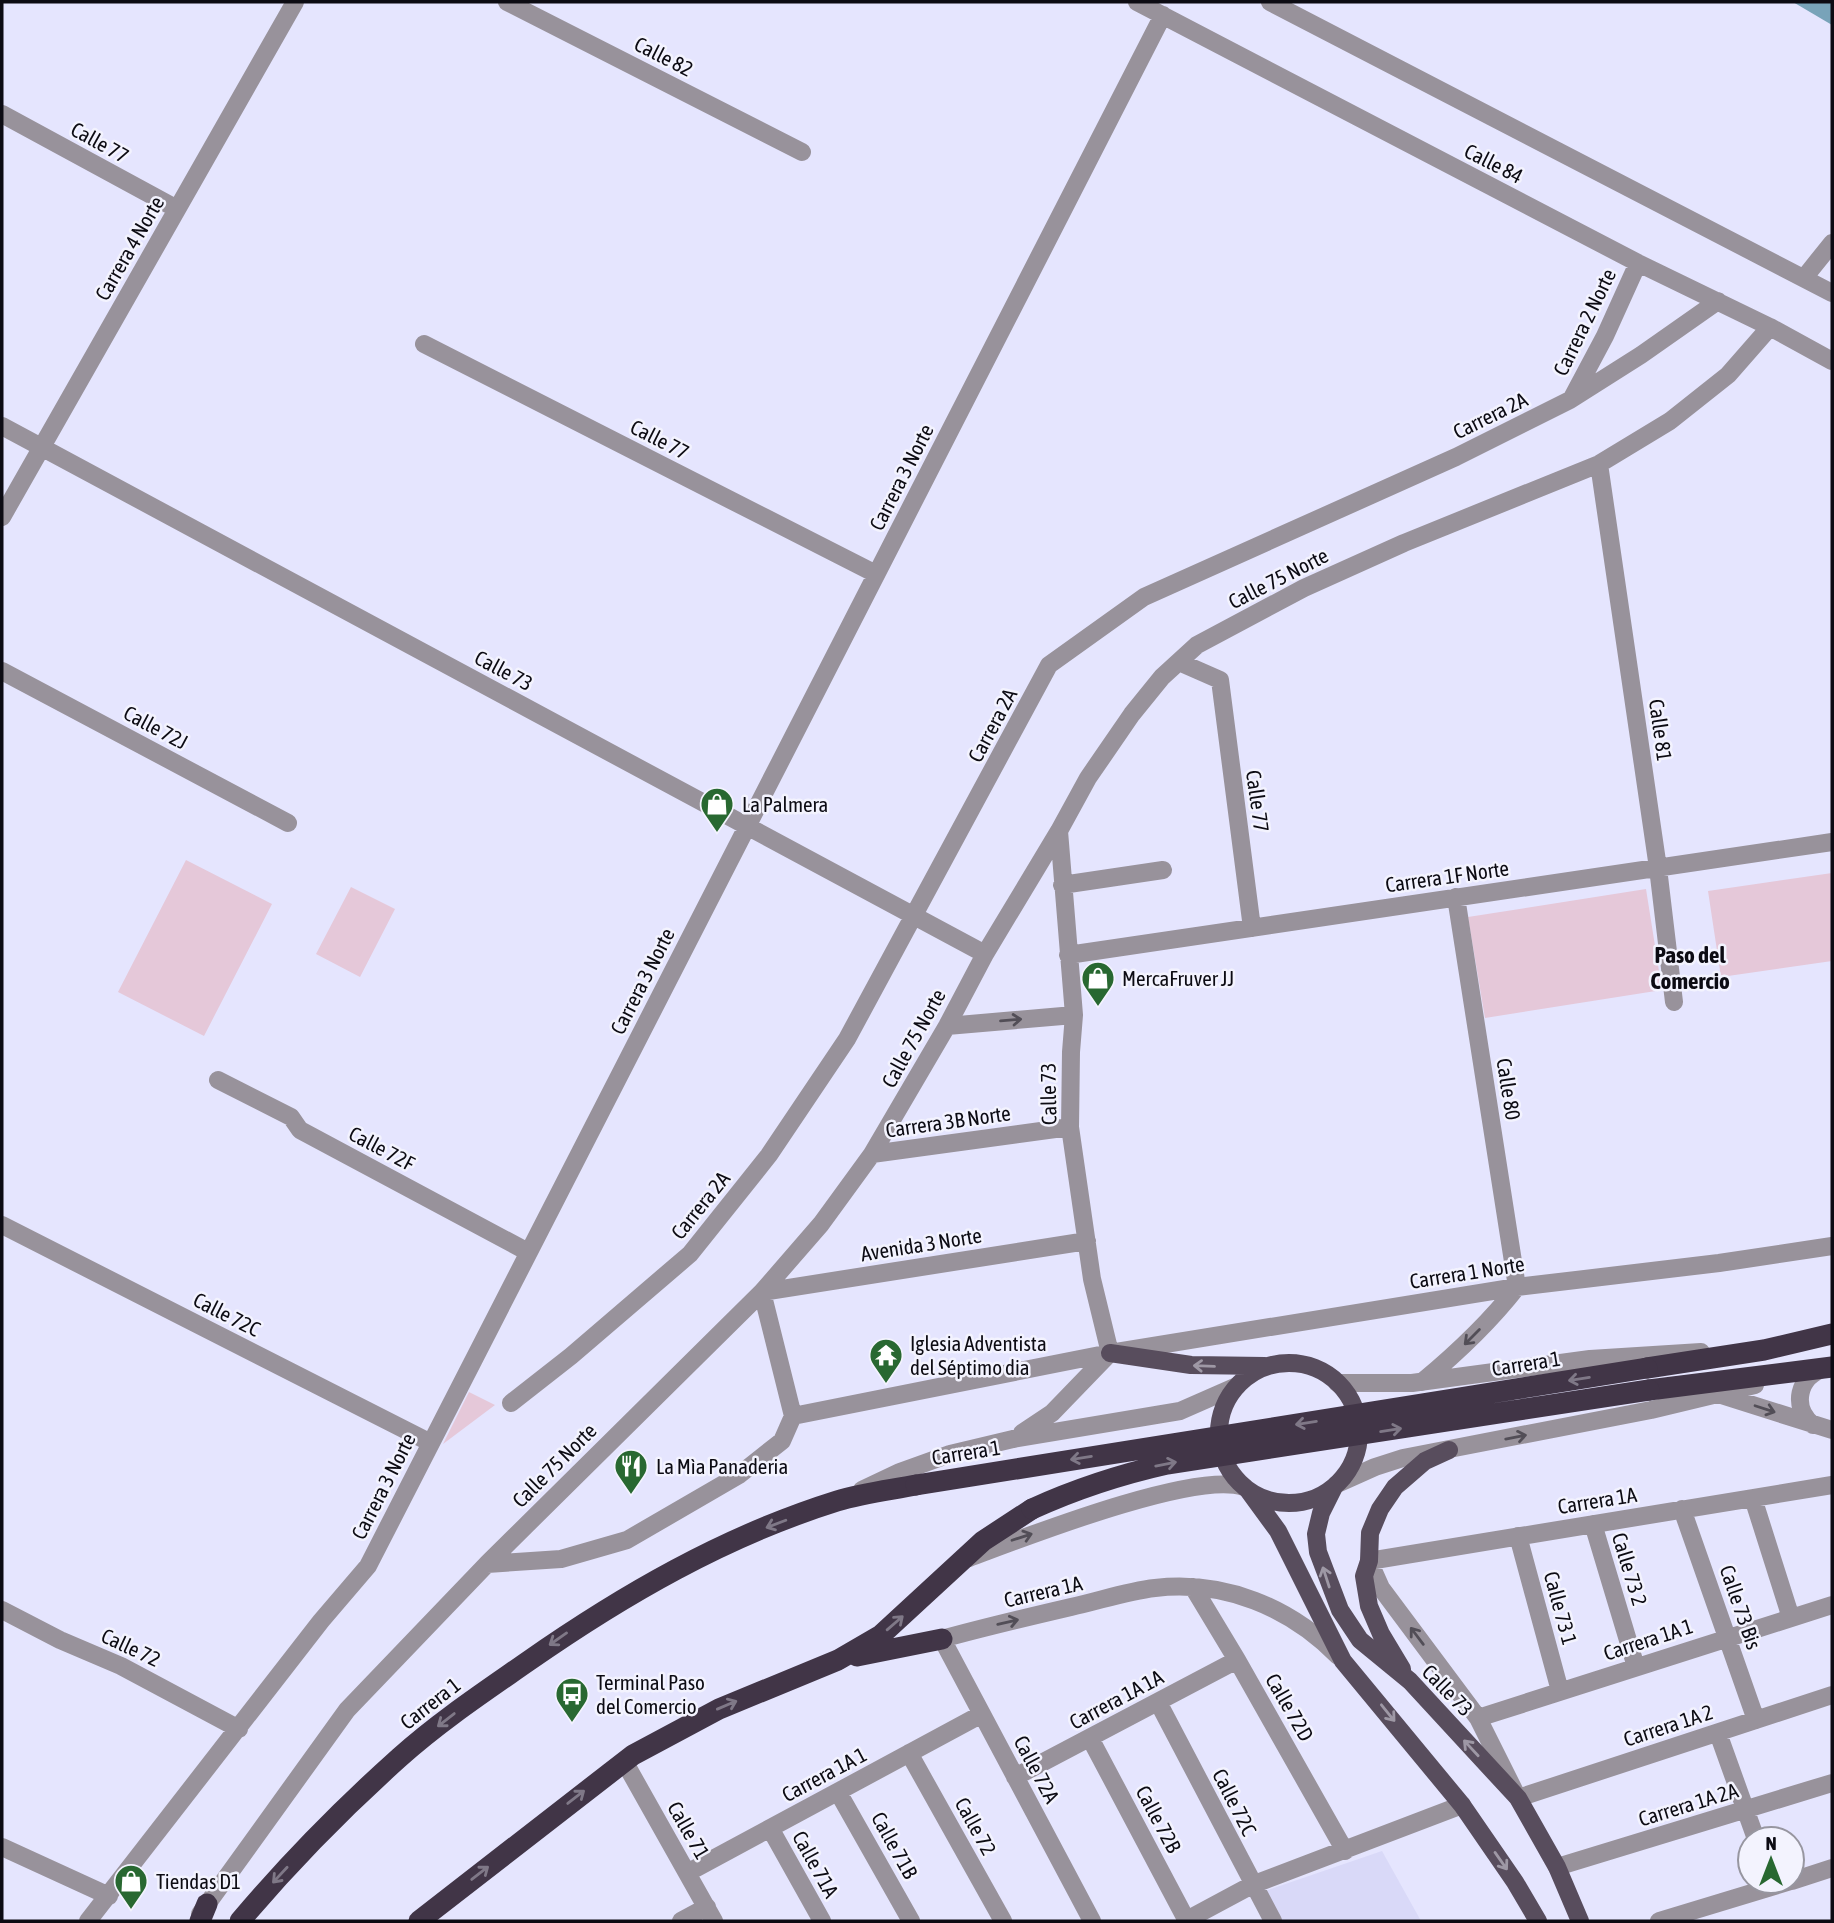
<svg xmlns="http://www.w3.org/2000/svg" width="1834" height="1923" viewBox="0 0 1834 1923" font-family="'Asap Condensed',sans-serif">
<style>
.built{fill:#d9d9f8}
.green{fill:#e5c8d9}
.water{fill:#78a3b9}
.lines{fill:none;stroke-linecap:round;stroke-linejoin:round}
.minor{stroke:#98929b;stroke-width:18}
.major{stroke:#584d5d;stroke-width:18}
.highway{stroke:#413547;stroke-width:21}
.highway-bridge{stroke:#413547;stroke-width:21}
.oneway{stroke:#524e57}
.oneway2{stroke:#9e98a5}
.oneway3{stroke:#7f7887}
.labels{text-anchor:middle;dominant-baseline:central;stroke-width:5;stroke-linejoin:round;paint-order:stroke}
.street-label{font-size:21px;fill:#0c0b13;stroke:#f3f3fe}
.poi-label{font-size:21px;fill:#0c0b13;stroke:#f3f3fe;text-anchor:start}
.neighbourhood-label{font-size:23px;font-weight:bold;fill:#0c0b13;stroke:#f3f3fe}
</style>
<rect width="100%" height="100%" fill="#e5e5fe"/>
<!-- built -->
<path class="built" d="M1382,1851L1421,1921H1281L1265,1891Z"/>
<!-- green -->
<path class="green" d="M186,860L272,904L204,1036L118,992Z
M1832,873V961L1721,977L1708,891Z
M351,887L395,909L360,977L316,954Z
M1646,889L1662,990L1485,1018L1468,917Z
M469,1392L495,1405L443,1444Z"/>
<!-- water -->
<path class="water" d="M1793,2H1832V25Z"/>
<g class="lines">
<!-- minor -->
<path class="minor" d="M507,2L802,152
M1137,2L1638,263L1770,327L1832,361
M1270,2L1832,293
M2,114L177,209
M1804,278L1832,243
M424,344L876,574
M1572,398L1605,336L1638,263
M2,426L985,954
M1599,464L1658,868L1674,1002
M2,517L295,2
M1179,662L1220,680L1252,928
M2,671L288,823
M1059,831L1074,1015L1071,1052L1070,1127L1092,1279L1110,1353
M1062,885L1163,870
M1068,955L1832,842
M947,1026L1074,1015
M218,1080L291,1117L300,1130L528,1252
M872,1154L1070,1127
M2,1225L431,1443
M1422,1382C1457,1353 1489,1323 1517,1287L1456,897
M1337,1383H1412L1590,1359L1701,1352
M1718,1394L1832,1430
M511,1403L571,1356L690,1254L769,1155L847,1039L1049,665L1144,597L1456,457L1570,400L1641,355L1718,301
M793,1416L1110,1353L1517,1287L1719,1263L1832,1246
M793,1416L762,1292L1087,1241
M1813,1425C1791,1407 1798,1376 1825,1368
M1022,1433L1052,1413L1110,1353
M1337,1484L1375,1467L1403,1458L1651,1410L1755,1385
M1832,1485L1369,1561L1381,1588L1478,1718L1518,1798L1832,1695
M862,1490L900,1472L950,1454L1013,1439L1180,1411L1237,1386
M1753,1498L1791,1618
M1682,1509L1756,1720
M1593,1524L1636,1667
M1518,1536L1560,1691
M969,1558C1023,1538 1195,1470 1244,1487
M487,1564L561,1559L627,1540L739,1475L782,1441L793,1416
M1193,1587L1237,1660L1345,1851
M2,1610L60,1640L121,1666L239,1729
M1158,1702L1273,1921
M1478,1718L1832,1605
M1718,1733L1756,1839
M1090,1738L1187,1921
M909,1753L1003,1921
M624,1761L714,1921
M1015,1777L1237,1660
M838,1792L911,1921
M770,1828L822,1921
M2,1847L109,1896
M1557,1867L1832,1783
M687,1873L982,1714
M1792,1881L1832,1868
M200,1914L347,1710L487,1564L762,1292L821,1224L872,1154L947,1026L985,954L1059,831L1088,778L1132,714L1162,677L1197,645L1304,588L1404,543L1599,464L1670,421L1728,375L1770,327
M88,1921L321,1621L368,1566L1163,15
M681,1921L707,1907
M1092,1921L942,1639C985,1627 1028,1617 1071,1607C1099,1601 1127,1591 1155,1588C1224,1580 1290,1607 1338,1656
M1185,1921L1252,1885L1462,1805
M1659,1921L1791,1881"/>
<!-- major -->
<path class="major" d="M1110,1353L1191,1365L1265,1366
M1219 1433a70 70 0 1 1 140 0a70 70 0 1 1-140 0Z
M1334,1487L1321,1513L1316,1534L1318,1552L1340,1610L1360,1640L1410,1681L1518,1798L1557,1867L1580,1921
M1248,1490L1278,1531L1343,1661L1462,1805L1515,1882L1538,1921
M1402,1669L1381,1634L1369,1606L1364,1576L1369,1561L1370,1533L1380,1509L1395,1487L1425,1461L1449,1450"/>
<!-- highway -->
<path class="highway" d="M1647,1368L1764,1350L1832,1334
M1649,1390L1832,1367
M857,1656L942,1639
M200,1921L207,1904
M240,1921C289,1863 343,1808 400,1757C439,1722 484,1692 527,1662C623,1595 725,1536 837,1501C863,1493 890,1490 916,1485
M419,1921L633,1755L719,1709L838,1660L881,1635L983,1541L1032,1509"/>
<!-- highway-bridge -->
<path class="highway-bridge" d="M916,1485L1647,1368
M1032,1509C1078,1488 1118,1475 1167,1464L1649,1390"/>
</g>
<!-- one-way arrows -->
<defs><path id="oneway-shaft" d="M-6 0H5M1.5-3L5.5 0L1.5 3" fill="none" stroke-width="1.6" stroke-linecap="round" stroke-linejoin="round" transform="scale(1.75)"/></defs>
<g class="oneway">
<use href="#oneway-shaft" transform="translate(1011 1020) rotate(-5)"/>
<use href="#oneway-shaft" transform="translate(1472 1337) rotate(135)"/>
<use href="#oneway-shaft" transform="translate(1765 1409) rotate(18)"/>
<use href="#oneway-shaft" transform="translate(1516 1437) rotate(-11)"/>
<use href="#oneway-shaft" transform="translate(1022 1537) rotate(-18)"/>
<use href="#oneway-shaft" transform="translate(1008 1622) rotate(-13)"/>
<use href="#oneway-shaft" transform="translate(1417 1636) rotate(-127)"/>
</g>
<g class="oneway2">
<use href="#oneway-shaft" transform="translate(1204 1366) rotate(-178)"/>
<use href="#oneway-shaft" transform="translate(1326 1577) rotate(-108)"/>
<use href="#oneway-shaft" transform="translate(1388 1713) rotate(51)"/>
<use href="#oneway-shaft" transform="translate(1471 1748) rotate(-133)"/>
<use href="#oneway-shaft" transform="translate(1501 1861) rotate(55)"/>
</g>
<g class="oneway3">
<use href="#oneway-shaft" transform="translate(1579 1379) rotate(171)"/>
<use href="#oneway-shaft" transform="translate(1306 1423) rotate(171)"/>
<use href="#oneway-shaft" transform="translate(1391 1430) rotate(-9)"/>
<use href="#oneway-shaft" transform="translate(1081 1458) rotate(171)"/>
<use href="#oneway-shaft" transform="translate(1166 1464) rotate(-11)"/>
<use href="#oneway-shaft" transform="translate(776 1524) rotate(159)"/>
<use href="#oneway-shaft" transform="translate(895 1623) rotate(-41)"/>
<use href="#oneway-shaft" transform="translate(558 1639) rotate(145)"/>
<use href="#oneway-shaft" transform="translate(727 1705) rotate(-23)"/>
<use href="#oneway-shaft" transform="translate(446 1720) rotate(142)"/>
<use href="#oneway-shaft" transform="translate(576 1797) rotate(-38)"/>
<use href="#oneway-shaft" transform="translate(480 1873) rotate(-38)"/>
<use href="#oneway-shaft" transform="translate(280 1875) rotate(133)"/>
</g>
<!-- icons -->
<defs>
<symbol id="shop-pin" viewBox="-11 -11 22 30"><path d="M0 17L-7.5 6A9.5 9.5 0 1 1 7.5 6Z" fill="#286831" stroke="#f3f3fe"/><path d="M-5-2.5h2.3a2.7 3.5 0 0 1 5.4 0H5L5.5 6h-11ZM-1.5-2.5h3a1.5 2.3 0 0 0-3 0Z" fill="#fff"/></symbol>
<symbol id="temple-pin" viewBox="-11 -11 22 30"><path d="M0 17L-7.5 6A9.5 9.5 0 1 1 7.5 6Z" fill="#286831" stroke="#f3f3fe"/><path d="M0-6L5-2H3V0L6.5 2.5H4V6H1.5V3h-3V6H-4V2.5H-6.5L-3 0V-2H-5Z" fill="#fff"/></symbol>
<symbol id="restaurant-pin" viewBox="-11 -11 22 30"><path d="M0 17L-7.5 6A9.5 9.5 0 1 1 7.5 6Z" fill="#286831" stroke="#f3f3fe"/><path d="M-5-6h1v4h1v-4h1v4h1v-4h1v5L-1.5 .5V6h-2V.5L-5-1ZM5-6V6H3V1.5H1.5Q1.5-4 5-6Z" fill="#fff"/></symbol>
<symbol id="bus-pin" viewBox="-11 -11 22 30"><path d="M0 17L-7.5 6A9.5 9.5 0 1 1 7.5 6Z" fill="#286831" stroke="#f3f3fe"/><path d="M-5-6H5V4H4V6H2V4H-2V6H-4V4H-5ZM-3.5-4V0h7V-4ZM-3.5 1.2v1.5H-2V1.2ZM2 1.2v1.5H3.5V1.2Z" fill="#fff"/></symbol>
</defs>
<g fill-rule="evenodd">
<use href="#shop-pin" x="698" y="785" width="38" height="52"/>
<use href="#shop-pin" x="1079" y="959" width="38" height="52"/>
<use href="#temple-pin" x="867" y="1336" width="38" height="52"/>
<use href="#restaurant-pin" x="612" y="1447" width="38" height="52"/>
<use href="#bus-pin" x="553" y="1675" width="38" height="52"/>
<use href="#shop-pin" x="112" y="1862" width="38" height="52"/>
</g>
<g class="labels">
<!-- street labels -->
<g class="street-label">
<text transform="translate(664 56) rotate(27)">Calle 82</text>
<text transform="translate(100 142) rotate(29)">Calle 77</text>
<text transform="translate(1494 163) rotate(27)">Calle 84</text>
<text transform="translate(129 248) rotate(-60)">Carrera 4 Norte</text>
<text transform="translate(1584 322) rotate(-64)">Carrera 2 Norte</text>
<text transform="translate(1490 415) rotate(-26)">Carrera 2A</text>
<text transform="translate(660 439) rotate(27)">Calle 77</text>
<text transform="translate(901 477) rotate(-63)">Carrera 3 Norte</text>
<text transform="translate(1278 578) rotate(-27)">Calle 75 Norte</text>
<text transform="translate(504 670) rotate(28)">Calle 73</text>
<text transform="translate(992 725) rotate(-62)">Carrera 2A</text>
<text transform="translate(156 727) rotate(28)">Calle 72J</text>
<text transform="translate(1661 730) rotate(82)">Calle 81</text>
<text transform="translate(1258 801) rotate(82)">Calle 77</text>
<text transform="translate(1447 876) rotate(-8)">Carrera 1F Norte</text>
<text transform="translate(642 981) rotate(-63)">Carrera 3 Norte</text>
<text transform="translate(913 1038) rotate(-61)">Calle 75 Norte</text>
<text transform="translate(1509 1089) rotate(81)">Calle 80</text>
<text transform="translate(1048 1094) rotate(-91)">Calle 73</text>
<text transform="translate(948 1121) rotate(-8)">Carrera 3B Norte</text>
<text transform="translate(382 1148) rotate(28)">Calle 72F</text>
<text transform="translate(700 1205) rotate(-51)">Carrera 2A</text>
<text transform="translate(921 1244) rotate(-9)">Avenida 3 Norte</text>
<text transform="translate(1467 1272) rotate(-9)">Carrera 1 Norte</text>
<text transform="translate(227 1314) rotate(27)">Calle 72C</text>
<text transform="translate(1526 1363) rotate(-9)">Carrera 1</text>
<text transform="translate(966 1452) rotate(-9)">Carrera 1</text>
<text transform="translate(554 1465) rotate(-45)">Calle 75 Norte</text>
<text transform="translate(383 1486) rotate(-63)">Carrera 3 Norte</text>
<text transform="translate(1597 1500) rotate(-9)">Carrera 1A</text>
<text transform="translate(1630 1569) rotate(73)">Calle 73 2</text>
<text transform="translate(1043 1591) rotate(-13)">Carrera 1A</text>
<text transform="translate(1741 1607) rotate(71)">Calle 73 Bis</text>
<text transform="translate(1561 1608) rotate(75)">Calle 73 1</text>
<text transform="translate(1648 1639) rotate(-18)">Carrera 1A 1</text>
<text transform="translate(131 1647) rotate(25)">Calle 72</text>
<text transform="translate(1448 1690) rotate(46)">Calle 73</text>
<text transform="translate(1116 1699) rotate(-28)">Carrera 1A 1A</text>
<text transform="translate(430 1703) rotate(-38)">Carrera 1</text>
<text transform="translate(1290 1707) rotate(60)">Calle 72D</text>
<text transform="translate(1668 1725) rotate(-18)">Carrera 1A 2</text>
<text transform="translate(1037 1769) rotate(62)">Calle 72A</text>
<text transform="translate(824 1774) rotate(-28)">Carrera 1A 1</text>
<text transform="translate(1235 1802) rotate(63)">Calle 72C</text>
<text transform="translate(1688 1804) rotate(-17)">Carrera 1A 2A</text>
<text transform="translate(1159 1819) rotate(62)">Calle 72B</text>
<text transform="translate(976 1826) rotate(61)">Calle 72</text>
<text transform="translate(689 1830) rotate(60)">Calle 71</text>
<text transform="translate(895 1845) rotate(61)">Calle 71B</text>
<text transform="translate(816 1864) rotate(61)">Calle 71A</text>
</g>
<!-- poi labels -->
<g class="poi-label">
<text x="742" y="804">La Palmera</text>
<text x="1122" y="978">MercaFruver JJ</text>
<text x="910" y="1343">Iglesia Adventista<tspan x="910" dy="24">del Séptimo dia</tspan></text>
<text x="656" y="1466">La Mìa Panaderia</text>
<text x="596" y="1682">Terminal Paso<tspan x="596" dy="24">del Comercio</tspan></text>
<text x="156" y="1881">Tiendas D1</text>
</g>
<!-- neighbourhood labels -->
<g class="neighbourhood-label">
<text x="1690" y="955">Paso del<tspan x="1690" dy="26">Comercio</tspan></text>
</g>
</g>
<!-- border -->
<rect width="1834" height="1923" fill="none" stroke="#0c0b13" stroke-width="7"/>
<!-- north arrow -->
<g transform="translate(1771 1860)"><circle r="33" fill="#f3f3fe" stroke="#9796a0" stroke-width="2"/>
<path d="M0-5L12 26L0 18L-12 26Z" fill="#286831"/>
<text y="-10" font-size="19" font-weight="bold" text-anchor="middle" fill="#0c0b13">N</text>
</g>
</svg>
